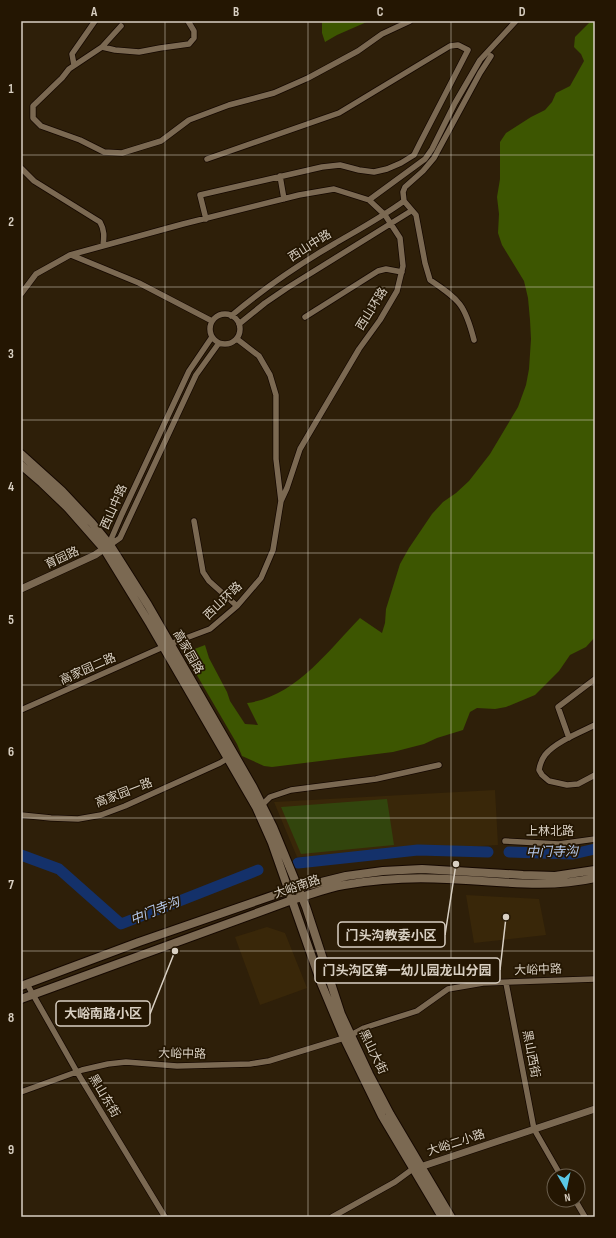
<svg xmlns="http://www.w3.org/2000/svg" width="616" height="1238" viewBox="0 0 616 1238" font-family="'Sofia Sans Condensed','Noto Sans SC',sans-serif">
<style>
.built{fill:#392709}
.green{fill:#32450d}
.forest{fill:#3d5601}
.lines{fill:none;stroke-linecap:round;stroke-linejoin:round}
.river{stroke:#14316a;stroke-width:11}
.minor-casing{stroke:#150800;stroke-width:7}
.tertiary-casing{stroke:#150800;stroke-width:8}
.secondary-casing{stroke:#150800;stroke-width:10}
.minor{stroke:#7b6952;stroke-width:5.5}
.tertiary{stroke:#7b6952;stroke-width:7}
.secondary{stroke:#7b6952;stroke-width:8}
.grid{fill:none;stroke:#d9d0c3;stroke-width:1;stroke-opacity:0.55}
.labels{text-anchor:middle;dominant-baseline:central;stroke-width:3.5;stroke-linejoin:round;paint-order:stroke}
.street-label{font-size:12px;fill:#d9d0c3;stroke:#241602}
.water-label{font-size:13px;font-style:italic;fill:#b6caed;stroke:#241602}
.leader{fill:none;stroke:#d9d0c3;stroke-width:1.5}
.callout-dot{fill:#d9d0c3;stroke:#241602;stroke-width:1.5}
.callout{fill:#241602;stroke:#d9d0c3;stroke-width:1.5}
.callout-label{font-size:13px;text-anchor:middle;font-weight:bold;fill:#d9d0c3}
.neatline{fill:none;stroke:#d9d0c3;stroke-width:1.5}
.grid-label{font-size:13px;text-anchor:middle;font-weight:bold;fill:#d9d0c3}
</style>
<rect width="100%" height="100%" fill="#2e1f09"/>
<!-- built -->
<path class="built" d="M495,790L498,845L297,857L274,802Z
M466,895L539,899L546,935L474,943Z
M267,927L285,933L307,988L260,1005L235,937Z"/>
<!-- green -->
<path class="green" d="M387,799L394,845L301,854L281,807Z"/>
<!-- forest -->
<path class="forest" d="M322,21H369L337,35L325,42L322,33Z
M591,21H595V637L586,647L570,655L559,671L535,695L506,707L495,709L477,708L470,712L463,730L437,738L424,744L393,752L272,767L264,766L242,756L237,744L184,653L205,645L209,658L227,692L230,701L245,724L258,725L247,703C295,697 328,651 360,618L382,633L385,623L386,609L400,564L409,548L432,514L443,502L456,493L469,481L490,454L518,407L526,385L529,369L531,339L530,320L528,298L524,281L502,245L498,233L499,214L497,197L500,179V142L506,133L531,117L545,110L552,102L556,93L570,86L584,61L581,54L574,47L575,37Z"/>
<g class="lines">
<!-- river -->
<path class="river" d="M509,852L573,854L595,849
M21,855L59,869L121,924L258,870
M298,863L418,850L488,852"/>
<defs>
<path id="minor" d="M188,21L194,31V38L189,44L160,48L139,52L115,50L102,47L69,69L62,78L33,106V118L41,126L80,140L104,152L122,153L161,141L189,120L229,105L274,93L308,78L358,51L382,34L410,21
M102,47L121,26
M74,65L72,54L95,21
M21,168L34,181L100,222C105,231 104,237 103,246
M280,176L284,199
M369,200L425,159L432,149L455,103L480,60L516,21
M206,219L200,195L322,167L340,165L359,170L374,172L387,169L401,163L414,155L420,143L468,50L458,45L450,46L339,113L207,159
M71,255L139,283L212,321
M21,294L36,274L70,255L183,224L299,195L334,189L369,200L385,215L400,238L403,266L397,291L380,320L359,349L300,449L287,488L281,501L273,550L261,578L237,606L210,629L170,644
M210 329a15 15 0 1 1 30 0a15 15 0 1 1-30 0Z
M231,316C263,289 298,265 334,244C358,230 382,217 404,201
M305,317L378,271L386,269L402,272
M239,324L265,303L287,288L411,211
M237,339L259,356L270,375L276,395V459L281,501
M474,340C465,305 460,300 430,280L425,263L416,215L404,201L403,192L405,187L423,171L434,158L480,73L491,56
M194,521L203,572L209,581L237,606
M110,545L112,537L122,514L189,371L212,337
M110,545L120,538L196,375L219,343
M21,710L163,647
M595,725C581,732 555,742 545,755C542,759 540,764 539,770L542,775L549,781L567,785L578,784L595,775
M569,738L558,707L595,679
M263,804L270,797L291,790L376,779L439,765
M21,815L51,818L78,819L101,815L125,806L220,763L228,758
M505,841L559,844L595,839
M506,983L534,1129L561,1176
M27,984L77,1072L165,1217
M351,1035L364,1028L373,1025L417,1011L448,989L483,983L595,979
M21,1092L82,1070L108,1064L126,1062L177,1066L250,1064L269,1061L344,1038
M575,1200L585,1217
M332,1217L395,1182L414,1168"/>
<path id="tertiary" d="M21,589L95,555L108,546
M417,1168L595,1109"/>
<path id="secondary" d="M21,454L62,491L92,523L110,545L148,605L253,787L273,827L306,907L341,1014L369,1074L390,1114L451,1217
M21,465L42,483L68,508L104,549L150,624L256,807L272,843L321,983L344,1038L382,1116L442,1217
M21,986L139,942L289,890L346,876L383,871L422,869L523,875L555,876L595,870
M21,999L292,900C309,895 326,888 344,885C378,879 413,877 447,879C496,881 547,889 595,878"/>
</defs>
<!-- minor casing -->
<use href="#minor" class="minor-casing"/>
<!-- tertiary casing -->
<use href="#tertiary" class="tertiary-casing"/>
<!-- secondary casing -->
<use href="#secondary" class="secondary-casing"/>
<!-- minor -->
<use href="#minor" class="minor"/>
<!-- tertiary -->
<use href="#tertiary" class="tertiary"/>
<!-- secondary -->
<use href="#secondary" class="secondary"/>
</g>
<!-- grid -->
<path class="grid" d="M165,21V1217M308,21V1217M451,21V1217M21,155H595M21,287H595M21,420H595M21,553H595M21,685H595M21,818H595M21,951H595M21,1083H595"/>
<g class="labels">
<!-- street labels -->
<g class="street-label">
<text transform="translate(310 246) rotate(-32)">西山中路</text>
<text transform="translate(372 309) rotate(-58)">西山环路</text>
<text transform="translate(114 507) rotate(-66)">西山中路</text>
<text transform="translate(62 558) rotate(-25)">育园路</text>
<text transform="translate(223 601) rotate(-44)">西山环路</text>
<text transform="translate(188 652) rotate(60)">高家园路</text>
<text transform="translate(88 669) rotate(-24)">高家园二路</text>
<text transform="translate(124 793) rotate(-21)">高家园一路</text>
<text x="550" y="831">上林北路</text>
<text transform="translate(297 887) rotate(-19)">大峪南路</text>
<text transform="translate(538 970) rotate(-2)">大峪中路</text>
<text transform="translate(373 1052) rotate(64)">黑山大街</text>
<text transform="translate(182 1054) rotate(1)">大峪中路</text>
<text transform="translate(531 1054) rotate(79)">黑山西街</text>
<text transform="translate(104 1096) rotate(59)">黑山东街</text>
<text transform="translate(456 1143) rotate(-18)">大峪二小路</text>
</g>
<!-- water labels -->
<g class="water-label">
<text transform="translate(552 852) rotate(-1)">中门寺沟</text>
<text transform="translate(155 911) rotate(-22)">中门寺沟</text>
</g>
</g>
<!-- callouts -->
<path class="leader" d="M456 864L445 935M506 917L500 970M175 951L150 1014"/>
<g class="callout-dot">
<circle cx="456" cy="864" r="4"/>
<circle cx="506" cy="917" r="4"/>
<circle cx="175" cy="951" r="4"/>
</g>
<g class="callout">
<rect x="338" y="922" width="107" height="25" rx="4"/>
<rect x="315" y="958" width="185" height="25" rx="4"/>
<rect x="56" y="1001" width="94" height="25" rx="4"/>
</g>
<g class="callout-label">
<text x="391" y="940">门头沟教委小区</text>
<text x="407" y="975">门头沟区第一幼儿园龙山分园</text>
<text x="103" y="1018">大峪南路小区</text>
</g>
<!-- border -->
<rect width="616" height="1238" fill="none" stroke="#241602" stroke-width="44"/>
<!-- north arrow -->
<g transform="translate(566 1188) rotate(171)"><circle r="19" fill="#241602" stroke="#6c604f"/>
<path d="M0-3L7 15L0 10L-7 15Z" fill="#5ac8e6"/>
<text y="-6" font-size="11" font-weight="bold" text-anchor="middle" fill="#d9d0c3">N</text>
</g>
<rect x="22" y="22" width="572" height="1194" class="neatline"/>
<g class="grid-label">
<text x="94" y="16">A</text>
<text x="236" y="16">B</text>
<text x="380" y="16">C</text>
<text x="522" y="16">D</text>
<text x="11" y="93">1</text>
<text x="11" y="226">2</text>
<text x="11" y="358">3</text>
<text x="11" y="491">4</text>
<text x="11" y="624">5</text>
<text x="11" y="756">6</text>
<text x="11" y="889">7</text>
<text x="11" y="1022">8</text>
<text x="11" y="1154">9</text>
</g>
</svg>
